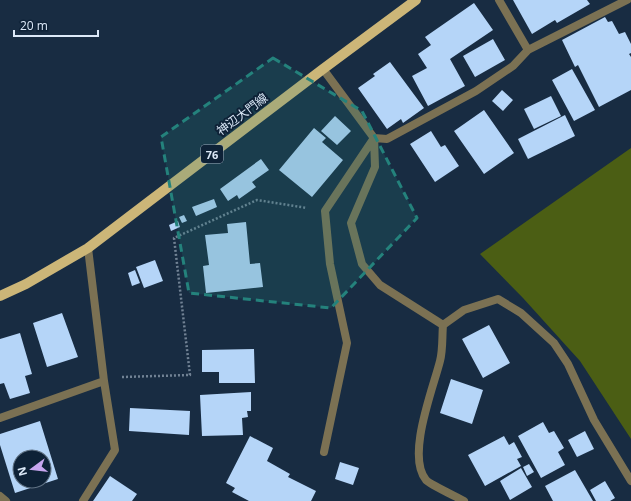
<svg xmlns="http://www.w3.org/2000/svg" width="631" height="501" viewBox="0 0 631 501" font-family="'Open Sans','Noto Sans JP',sans-serif">
<style>
.forest{fill:#4b5e14}
.building{fill:#b5d5f8;fill-rule:evenodd}
.lines{fill:none;stroke-linecap:round;stroke-linejoin:round}
.path{stroke:#718294;stroke-width:2.5;stroke-dasharray:2 2;stroke-linecap:butt}
.minor{stroke:#7b7153;stroke-width:8}
.primary{stroke:#ccb678;stroke-width:10}
.marked{fill:#24827c;fill-opacity:0.2;stroke:#24827c;stroke-width:3;stroke-dasharray:8 5;stroke-linejoin:round}
.labels{text-anchor:middle;dominant-baseline:central;stroke-width:4;stroke-linejoin:round;paint-order:stroke}
.shield{fill:#0e2237;stroke:#9eadbe;stroke-width:1}
.shield-label{font-size:11px;font-weight:bold;fill:#dce9f8}
.street-label{font-size:12px;fill:#dce9f8;stroke:#0e2237}
</style>
<rect width="100%" height="100%" fill="#182c42"/>
<!-- forest -->
<path class="forest" d="M631,148V439L580,361L523,298L480,254Z"/>
<!-- building -->
<path class="building" d="M513,0H587L590,4L557,23L555,20L532,34Z
M474,3L493,30L450,59L465,86L428,106L412,76L427,68L418,54L431,45L425,37Z
M605,17L608,22L612,21L619,34L625,32L631,44V53L629,54L631,57V90L599,107L578,65L575,67L562,40Z
M493,39L505,60L475,77L463,56Z
M390,62L424,108L403,123L401,119L387,129L358,88L375,76L373,74Z
M572,69L595,110L574,121L552,80Z
M502,90L513,100L503,111L492,101Z
M551,96L561,116L534,129L524,109Z
M484,110L514,153L484,174L454,131Z
M565,115L575,136L528,159L518,139Z
M335,116L351,131L337,145L321,131Z
M314,128L326,138L322,142L343,160L312,197L279,170Z
M431,131L441,147L445,145L459,166L435,182L410,144Z
M261,159L269,170L252,182L256,187L239,199L237,195L228,201L220,189Z
M214,199L217,207L196,216L192,207Z
M184,215L187,221L182,223L179,217Z
M178,221L180,227L171,231L169,225Z
M246,222L250,264L260,263L263,287L206,293L203,266L209,265L205,235L228,233L227,224Z
M155,260L163,281L144,288L136,267Z
M135,270L140,283L132,286L128,273Z
M62,313L78,357L47,367L33,323Z
M489,325L510,363L483,378L462,339Z
M20,333L32,374L25,376L30,393L10,399L4,383L0,384V339Z
M254,349L255,383H219V372H202V350Z
M451,379L483,390L472,424L440,413Z
M251,392V411H247L248,417L242,418L243,435L202,436L200,395Z
M130,408L190,411L189,435L129,431Z
M40,421L58,479L15,493L0,445V434ZM20,457H44V481H20Z
M543,422L549,433L554,431L564,448L558,452L565,465L541,478L518,436Z
M585,431L594,449L577,457L568,440Z
M250,436L273,448L267,461L290,474L288,477L316,491L311,501H249L232,492L235,488L226,483Z
M504,436L509,445L514,442L522,457L517,459L521,466L485,486L468,455Z
M340,462L359,468L353,485L335,479Z
M529,464L534,472L527,476L523,467Z
M521,468L532,487L510,500L500,481Z
M575,470L593,501H553L545,486Z
M110,476L137,494L132,501H93Z
M605,481L615,498L610,501H596L590,490Z"/>
<g class="lines">
<!-- path -->
<path class="path" d="M122,377L190,375L174,238L257,200L307,208"/>
<!-- minor -->
<path class="minor" d="M499,0L528,50
M323,69L374,138L375,167L351,223L362,264L380,285L443,325C442,336 443,350 440,361C433,389 406,456 426,480C429,484 457,497 464,501
M443,325L464,310L498,299L521,313L554,343L568,364L594,420L631,481
M0,418L104,381L88,248
M324,452L347,343L330,264L325,211L374,138L387,139L476,91L513,66L528,50L627,0
M0,496L6,501
M83,501L115,450L104,381"/>
<!-- primary -->
<path class="primary" d="M0,296L26,284L88,248L323,69L416,0"/>
</g>
<!-- marked area -->
<path class="marked" d="M273,58L362,111L417,218L331,308L189,293L161,137Z"/>
<g class="labels">
<!-- shield labels -->
<rect class="shield" x="201" y="145" width="22" height="18" rx="3"/>
<g class="shield-label">
<text x="212" y="154">76</text>
</g>
<!-- street labels -->
<g class="street-label">
<text transform="translate(242 114) rotate(-37)">神辺大門線</text>
</g>
</g>
<!-- north arrow -->
<g transform="translate(32 469) rotate(255)"><circle r="19" fill="#0e2237" stroke="#607284"/>
<path d="M0-3L7 15L0 10L-7 15Z" fill="#c7a6ef"/>
<text y="-6" font-size="11" font-weight="bold" text-anchor="middle" fill="#dce9f8">N</text>
</g>
<!-- scale -->
<path d="M14 30v6h84v-6" fill="none" stroke="#dce9f8" stroke-width="2"/>
<text x="20" y="30" font-size="12" fill="#dce9f8" stroke="#0e2237" stroke-width="3" paint-order="stroke">20 m</text>
</svg>
